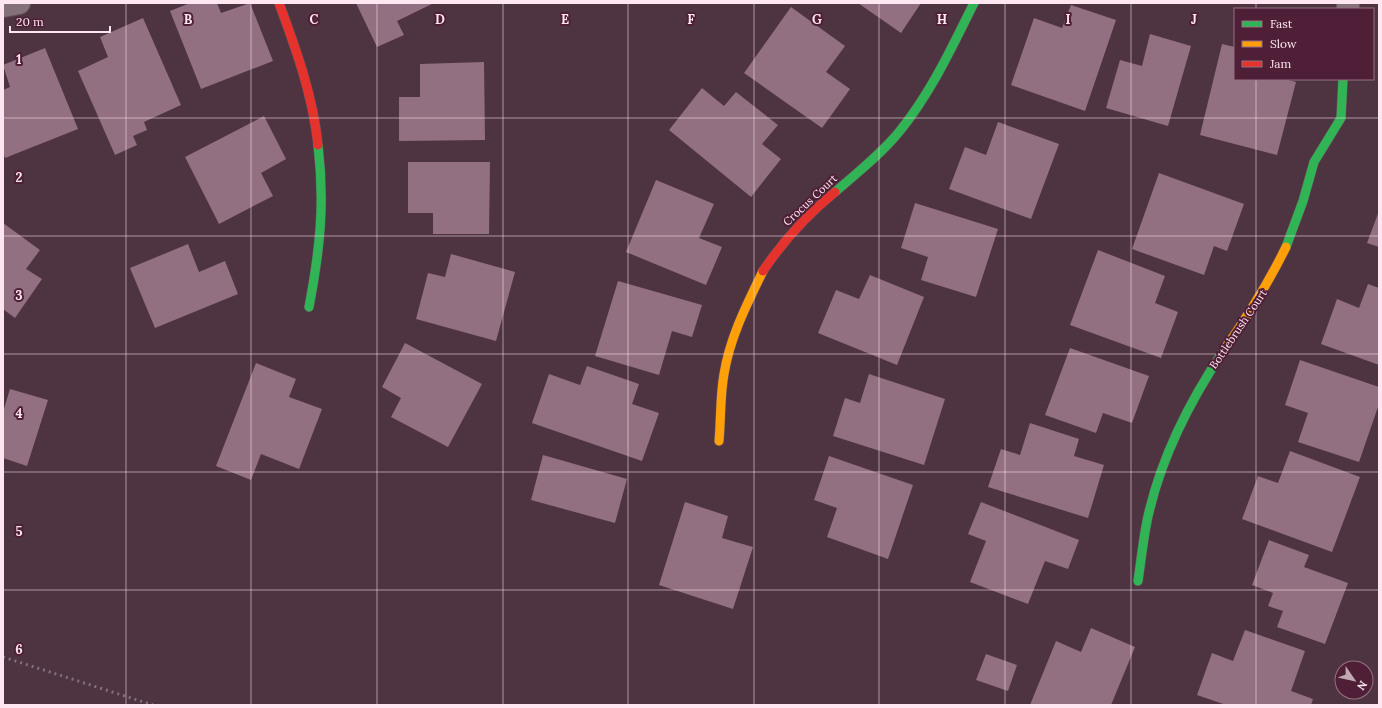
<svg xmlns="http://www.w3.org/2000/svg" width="1382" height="708" viewBox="0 0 1382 708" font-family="Lora,serif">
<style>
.building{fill:#926f81}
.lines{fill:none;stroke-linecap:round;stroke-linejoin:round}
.street-casing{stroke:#67525d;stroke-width:24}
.fast-casing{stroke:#67525d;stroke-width:10}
.slow-casing{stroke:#67525d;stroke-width:10}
.jam-casing{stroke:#67525d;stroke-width:10}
.street{stroke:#84717a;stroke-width:22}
.fast{stroke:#30b455;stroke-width:9}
.slow{stroke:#ff9f0a;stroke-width:9}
.jam{stroke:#e5322d;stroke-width:9}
.rail{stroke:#84707a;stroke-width:3;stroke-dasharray:2 4;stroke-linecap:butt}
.grid{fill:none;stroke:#ffe6f0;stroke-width:1;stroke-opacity:0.55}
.labels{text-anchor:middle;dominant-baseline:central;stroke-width:4;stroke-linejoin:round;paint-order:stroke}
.street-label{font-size:11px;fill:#ffe6f0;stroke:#4e1f37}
.grid-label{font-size:13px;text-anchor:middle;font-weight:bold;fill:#ffe6f0;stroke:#4e1f37;stroke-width:4;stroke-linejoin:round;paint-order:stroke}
</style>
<rect width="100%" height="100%" fill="#4e3441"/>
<!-- building -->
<path class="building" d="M190,3H217L221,13L250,3L273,61L201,89L170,11Z
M356,3H434L397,21L404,35L377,47Z
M858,3H921L901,33Z
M1071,5L1116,20L1085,111L1011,85L1034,18L1062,28Z
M791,7L845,46L826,72L850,89L822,128L744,73Z
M143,18L181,105L144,122L147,130L133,136L137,145L115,155L78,71L108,57L100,37Z
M1150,34L1191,46L1168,126L1106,108L1120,60L1142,66Z
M1222,44L1235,47V79H1284L1296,82L1277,155L1200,135Z
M45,48L78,129L5,158L3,153V90L10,87L3,65Z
M484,62L485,140L399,141V97H420V64Z
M702,88L724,106L736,92L778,125L762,144L781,159L751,197L669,130Z
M264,116L286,159L261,173L273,196L219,224L185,157Z
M998,122L1059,144L1031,219L949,189L965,147L986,155Z
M408,162H490L489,234H433V213H408Z
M1159,173L1244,204L1227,251L1214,246L1204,275L1132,249Z
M656,180L714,204L699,238L722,247L706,285L626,252Z
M915,203L998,229L976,297L921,280L928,257L901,248Z
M1379,211V247L1367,243Z
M3,223L40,250L26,269L42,279L15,318L3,309Z
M188,244L199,272L225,261L238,294L155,328L130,268Z
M1098,250L1165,276L1155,303L1178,312L1161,358L1070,325Z
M451,254L515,272L496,341L416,319L428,273L445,277Z
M870,275L924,297L897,365L818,333L836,290L859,299Z
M618,281L702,305L692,337L672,331L659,375L595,356Z
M1368,284L1379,288V365L1321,344L1337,299L1359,308Z
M405,343L482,384L448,447L391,417L401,398L382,387Z
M1070,348L1149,376L1132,423L1103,413L1096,433L1045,415Z
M1300,360L1379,387V404L1359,462L1298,442L1308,413L1285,405Z
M256,363L296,379L289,397L322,409L299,469L261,454L251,480L216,466Z
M587,366L639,384L632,404L659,413L642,461L532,423L549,374L580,385Z
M869,374L945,399L924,465L833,436L845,398L860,403Z
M10,389L48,400L27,466L3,458V412Z
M1030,423L1079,439L1074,456L1104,465L1088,518L988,487L1001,449L1020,455Z
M1290,451L1360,477L1332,552L1242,519L1258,476L1278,483Z
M543,455L627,479L615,523L531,500Z
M829,456L913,485L888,559L827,537L837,508L814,500Z
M685,502L728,516L722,538L753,547L733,609L659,585Z
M981,502L1079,540L1068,569L1045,561L1028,604L970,582L986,541L968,534Z
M1269,540L1309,555L1304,567L1348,583L1325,644L1277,627L1283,611L1268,606L1273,593L1252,585Z
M1091,628L1135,647L1111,705H1030L1056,641L1081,652Z
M1245,630L1305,651L1291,691L1313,699L1311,705H1226L1197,695L1212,653L1233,661Z
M986,654L1017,665L1008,691L976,680Z"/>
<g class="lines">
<defs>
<path id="street" d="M3,6L19,3
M1348,9V3"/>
<path id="fast" d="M835,192C857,173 881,154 899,132C931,93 952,47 974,3
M1286,247L1303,201L1314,162L1341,118L1343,79
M309,307C320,249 325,204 318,145
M1138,581C1141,561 1143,541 1147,521C1160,459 1189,402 1224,350"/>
<path id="slow" d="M1224,350C1247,317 1268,284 1286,247
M719,441C721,419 720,396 724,374C730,337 747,304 763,271"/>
<path id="jam" d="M279,3C296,49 313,96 318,145
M763,271C783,241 807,215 835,192"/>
</defs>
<!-- street casing -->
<use href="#street" class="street-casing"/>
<!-- fast casing -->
<use href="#fast" class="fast-casing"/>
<!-- slow casing -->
<use href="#slow" class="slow-casing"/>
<!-- jam casing -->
<use href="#jam" class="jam-casing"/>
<!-- street -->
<use href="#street" class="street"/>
<!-- fast -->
<use href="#fast" class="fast"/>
<!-- slow -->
<use href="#slow" class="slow"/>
<!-- jam -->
<use href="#jam" class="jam"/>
<!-- rail -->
<path class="rail" d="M3,657L153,705"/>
</g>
<!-- grid -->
<path class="grid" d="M126,3V705M251,3V705M377,3V705M503,3V705M628,3V705M754,3V705M879,3V705M1005,3V705M1131,3V705M1256,3V9M1256,79V705M3,118H1379M3,236H1379M3,354H1379M3,472H1379M3,590H1379"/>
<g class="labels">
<!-- street labels -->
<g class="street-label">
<text transform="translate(810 200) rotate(-43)">Crocus Court</text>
<text transform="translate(1238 329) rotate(-56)">Bottlebrush Court</text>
</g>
</g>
<g class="grid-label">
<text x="188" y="24">B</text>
<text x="314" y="24">C</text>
<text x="440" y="24">D</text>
<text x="565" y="24">E</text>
<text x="691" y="24">F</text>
<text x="817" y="24">G</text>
<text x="942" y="24">H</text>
<text x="1068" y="24">I</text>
<text x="1194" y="24">J</text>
<text x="19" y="64">1</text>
<text x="19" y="182">2</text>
<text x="19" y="300">3</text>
<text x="19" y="418">4</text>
<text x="19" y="536">5</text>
<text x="19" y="654">6</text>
</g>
<!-- border -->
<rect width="1382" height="708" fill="none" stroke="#ffe6f0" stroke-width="8"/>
<!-- legend -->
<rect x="1234" y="8" width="140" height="72" fill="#4e1f37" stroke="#956f81"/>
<rect x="1242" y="21" width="20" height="6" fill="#30b455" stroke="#956f81"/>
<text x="1270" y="28" font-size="12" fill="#ffe6f0">Fast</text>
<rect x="1242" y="41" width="20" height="6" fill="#ff9f0a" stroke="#956f81"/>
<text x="1270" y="48" font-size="12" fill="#ffe6f0">Slow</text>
<rect x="1242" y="61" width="20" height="6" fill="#e5322d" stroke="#956f81"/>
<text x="1270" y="68" font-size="12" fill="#ffe6f0">Jam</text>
<!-- north arrow -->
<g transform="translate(1354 680) rotate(124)"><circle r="19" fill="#4e1f37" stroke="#956f81"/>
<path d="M0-3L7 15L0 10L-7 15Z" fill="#c1a8b3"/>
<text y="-6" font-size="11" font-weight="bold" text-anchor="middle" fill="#ffe6f0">N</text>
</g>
<!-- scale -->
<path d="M10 26v6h100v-6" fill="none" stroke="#ffe6f0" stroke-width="2"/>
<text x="16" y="26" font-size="12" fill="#ffe6f0" stroke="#4e1f37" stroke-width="3" paint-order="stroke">20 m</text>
</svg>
